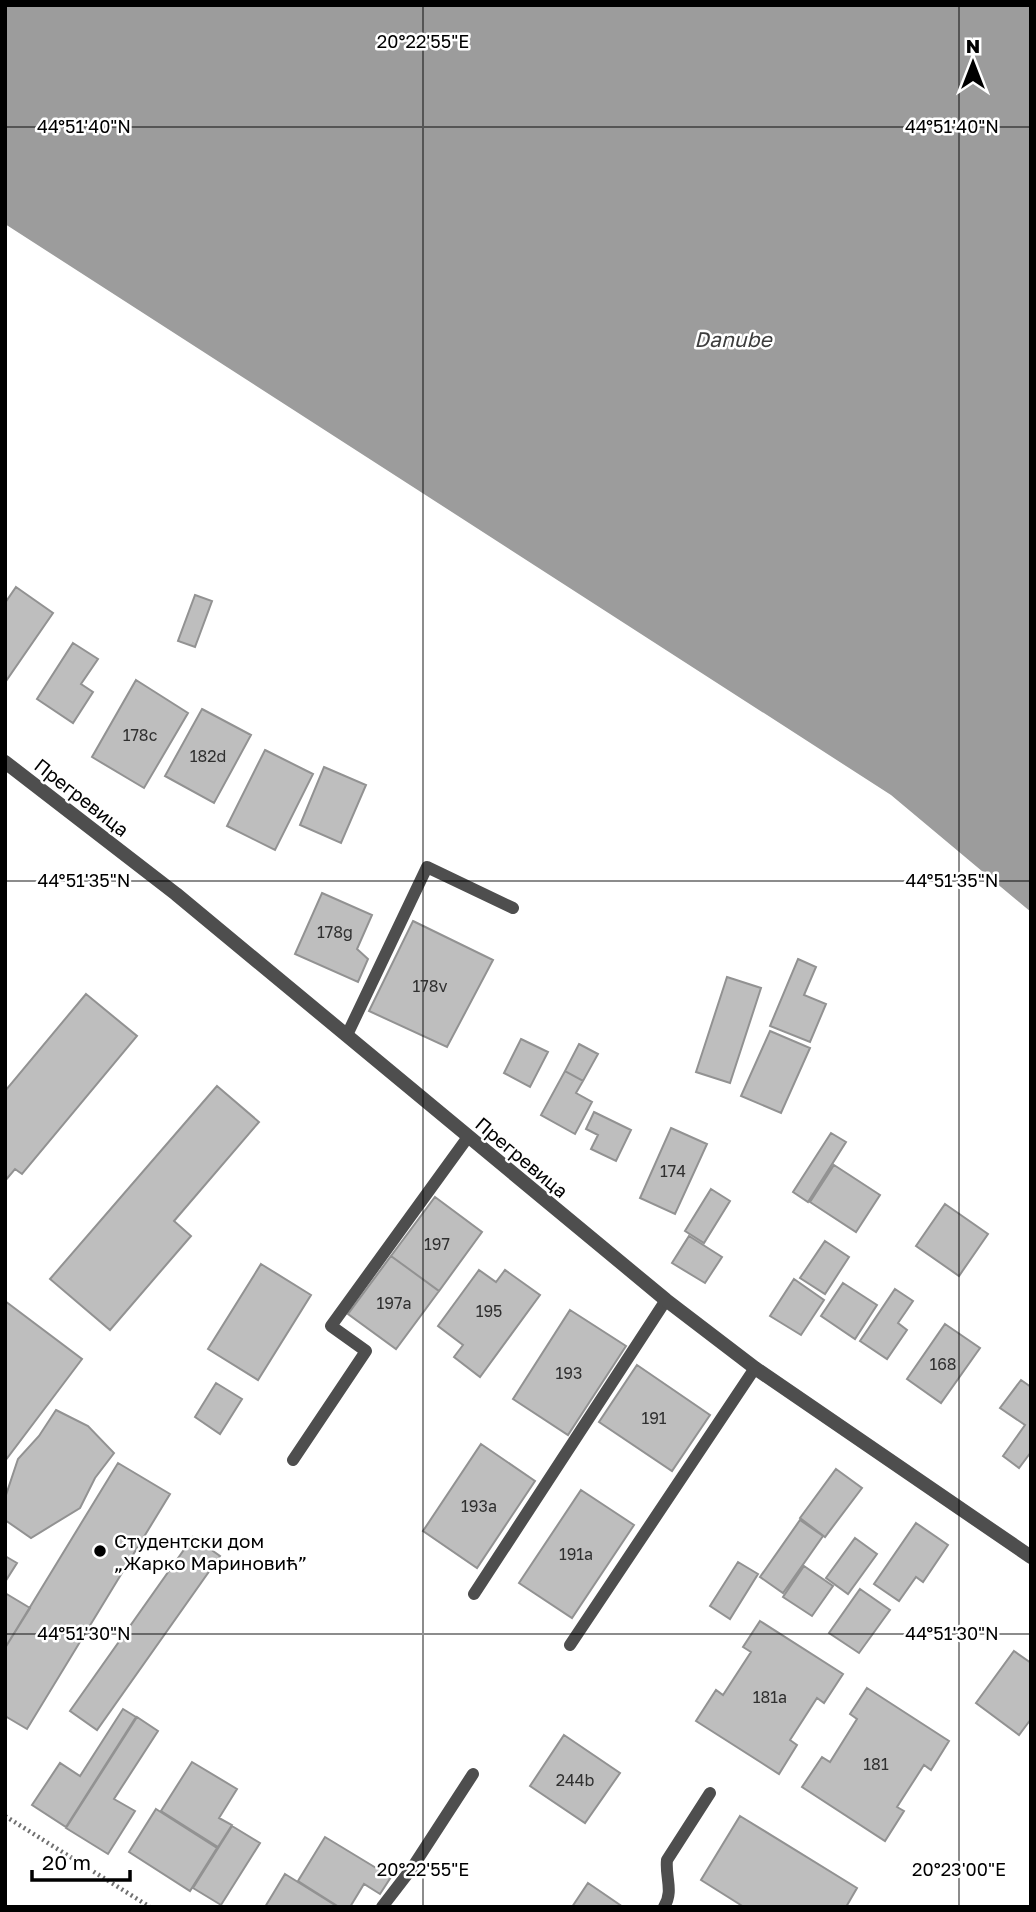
<svg xmlns="http://www.w3.org/2000/svg" width="1036" height="1912" viewBox="0 0 1036 1912" font-family="'Golos Text',sans-serif">
<style>
.water{fill:#9c9c9c}
.building{fill:#bebebe;stroke:#929292;stroke-width:2}
.lines{fill:none;stroke-linecap:round;stroke-linejoin:round}
.path{stroke:#707070;stroke-width:4.5;stroke-dasharray:2 3.5;stroke-linecap:butt}
.lane{stroke:#4e4e4e;stroke-width:12}
.street{stroke:#4e4e4e;stroke-width:14}
.ticks{fill:none;stroke:#000;stroke-width:2;stroke-opacity:0.45}
.poi-dot{fill:#000;stroke:#fff;stroke-width:2.5}
.labels{text-anchor:middle;dominant-baseline:central;stroke-width:5;stroke-linejoin:round;paint-order:stroke}
.number-label{font-size:16px;fill:#303030}
.street-label{font-size:19px;fill:#000;stroke:#fff}
.poi-label{font-size:19px;fill:#000;stroke:#fff;text-anchor:start}
.water-label{font-size:21px;font-style:italic;fill:#3d3d3d;stroke:#fff}
.ticks-label{font-size:18px;text-anchor:middle;fill:#000;stroke:#fff;stroke-width:5;stroke-linejoin:round;paint-order:stroke}
</style>
<rect width="100%" height="100%" fill="#fff"/>
<!-- water -->
<path class="water" d="M5,5H1031V912L891,795L5,224Z"/>
<!-- building -->
<path class="building" d="M16,587L53,613L6,681L5,603Z
M195,595L212,601L195,647L178,641Z
M73,643L98,659L81,684L93,692L73,723L37,699Z
M136,680L188,713L144,788L92,757Z
M202,709L251,735L214,803L165,776Z
M265,750L313,774L275,850L227,826Z
M324,767L366,785L341,843L300,825Z
M322,893L372,915L357,949L368,959L358,982L295,954Z
M413,921L493,960L447,1047L369,1011Z
M798,959L816,967L804,995L826,1004L810,1042L770,1026Z
M727,977L761,988L730,1083L696,1072Z
M86,994L137,1036L22,1174L15,1169L5,1181V1091Z
M770,1031L810,1048L781,1113L741,1096Z
M521,1039L548,1052L530,1087L504,1073Z
M579,1044L598,1054L583,1081L565,1071Z
M565,1071L583,1081L576,1093L592,1102L575,1134L541,1115Z
M217,1086L259,1122L174,1221L191,1236L110,1330L50,1279Z
M594,1112L631,1130L616,1161L591,1149L598,1135L586,1129Z
M671,1128L707,1144L675,1214L640,1198Z
M831,1133L846,1142L808,1202L793,1192Z
M834,1165L880,1195L856,1232L810,1202Z
M711,1189L730,1201L704,1243L685,1231Z
M435,1197L482,1232L439,1291L391,1256Z
M945,1204L988,1234L959,1276L916,1246Z
M689,1236L722,1257L705,1283L672,1263Z
M825,1241L849,1257L825,1294L800,1278Z
M391,1256L439,1291L396,1349L348,1314Z
M261,1264L311,1295L258,1380L208,1349Z
M479,1270L496,1282L505,1270L540,1295L480,1377L454,1357L463,1345L438,1326Z
M794,1279L824,1300L801,1335L770,1316Z
M843,1283L877,1305L855,1339L821,1316Z
M895,1289L913,1301L898,1323L907,1330L887,1359L860,1341Z
M5,1301L82,1359L5,1461Z
M570,1310L626,1346L568,1435L513,1399Z
M945,1324L980,1348L941,1403L907,1379Z
M637,1365L710,1415L672,1471L599,1422Z
M1021,1380L1031,1387V1452L1019,1468L1003,1456L1025,1425L1000,1408Z
M216,1383L242,1399L220,1434L195,1417Z
M56,1410L88,1426L114,1453L95,1478L80,1508L31,1538L5,1520V1498L18,1459L39,1436Z
M481,1444L535,1481L477,1568L423,1531Z
M118,1463L170,1494L27,1729L5,1716V1648Z
M836,1469L862,1488L825,1537L800,1518Z
M581,1490L634,1525L572,1618L519,1583Z
M800,1520L823,1536L783,1593L760,1577Z
M916,1523L948,1545L923,1582L916,1577L899,1601L874,1584Z
M193,1537L220,1556L97,1730L70,1711Z
M855,1538L877,1554L848,1594L826,1578Z
M5,1556L17,1563L5,1582Z
M738,1562L758,1574L730,1619L710,1606Z
M804,1566L833,1586L812,1616L783,1597Z
M860,1589L890,1610L859,1653L829,1633Z
M5,1593L30,1608L5,1648Z
M760,1621L843,1674L824,1703L817,1698L790,1740L797,1745L779,1774L696,1721L716,1690L723,1695L751,1652L743,1647Z
M1014,1651L1031,1663V1719L1019,1735L976,1703Z
M867,1688L949,1741L931,1770L924,1765L897,1807L904,1811L885,1841L802,1787L822,1757L830,1762L857,1719L850,1714Z
M123,1709L136,1717L66,1827L32,1805L60,1763L80,1776Z
M137,1717L158,1731L114,1799L135,1811L108,1854L66,1828Z
M564,1735L620,1773L585,1823L530,1786Z
M192,1762L237,1789L219,1818L232,1825L218,1847L161,1811Z
M156,1809L217,1848L190,1891L129,1852Z
M740,1816L857,1888L846,1907H744L701,1880Z
M232,1826L260,1843L221,1905L193,1888Z
M325,1837L391,1877L380,1894L364,1884L350,1907H339L298,1881Z
M285,1874L338,1907H265Z
M588,1883L623,1907H572Z"/>
<g class="lines">
<!-- path -->
<path class="path" d="M5,1816L150,1907"/>
<!-- lane -->
<path class="lane" d="M347,1035L427,867L513,908
M293,1460L366,1351L331,1326L468,1137
M474,1594L666,1300
M570,1645L755,1368
M382,1907L412,1868L473,1774
M664,1907C674,1891 665,1877 667,1860L710,1793"/>
<!-- street -->
<path class="street" d="M5,762L176,894L666,1300L755,1368L1031,1557"/>
</g>
<!-- ticks -->
<path class="ticks" d="M423,5V1907M959,5V1907M5,127H1031M5,881H1031M5,1634H1031"/>
<!-- markers -->
<circle class="poi-dot" cx="100" cy="1551" r="7"/>
<g class="labels">
<!-- number labels -->
<g class="number-label">
<text x="140" y="735">178c</text>
<text x="208" y="756">182d</text>
<text x="335" y="932">178g</text>
<text x="430" y="986">178v</text>
<text x="673" y="1171">174</text>
<text x="437" y="1244">197</text>
<text x="394" y="1303">197a</text>
<text x="489" y="1311">195</text>
<text x="943" y="1364">168</text>
<text x="569" y="1373">193</text>
<text x="654" y="1418">191</text>
<text x="479" y="1506">193a</text>
<text x="576" y="1554">191a</text>
<text x="770" y="1697">181a</text>
<text x="876" y="1764">181</text>
<text x="575" y="1780">244b</text>
</g>
<!-- street labels -->
<g class="street-label">
<text transform="translate(82 797) rotate(38)">Прегревица</text>
<text transform="translate(522 1157) rotate(40)">Прегревица</text>
</g>
<!-- poi labels -->
<g class="poi-label">
<text x="114" y="1540">Студентски дом<tspan x="114" dy="22">„Жарко Мариновић”</tspan></text>
</g>
<!-- water labels -->
<g class="water-label">
<text x="733" y="339">Danube</text>
</g>
</g>
<g class="ticks-label">
<text x="423" y="48">20°22'55"E</text>
<text x="84" y="133">44°51'40"N</text>
<text x="952" y="133">44°51'40"N</text>
<text x="84" y="887">44°51'35"N</text>
<text x="952" y="887">44°51'35"N</text>
<text x="84" y="1640">44°51'30"N</text>
<text x="952" y="1640">44°51'30"N</text>
<text x="423" y="1876">20°22'55"E</text>
<text x="959" y="1876">20°23'00"E</text>
</g>
<!-- border -->
<rect width="1036" height="1912" fill="none" stroke="#000000" stroke-width="14"/>
<!-- north arrow -->
<g transform="translate(973 63)" stroke="#ffffff" stroke-width="5" paint-order="stroke">
<path d="M0-5L12 26L0 18L-12 26Z" fill="#000000"/>
<text y="-10" font-size="19" font-weight="bold" text-anchor="middle" fill="#000000">N</text>
</g>
<!-- scale -->
<path d="M32 1870v10h98v-10" fill="none" stroke="#000000" stroke-width="3.5"/>
<text x="42" y="1870" font-size="21" fill="#000000" stroke="#ffffff" stroke-width="5" paint-order="stroke">20 m</text>
</svg>
